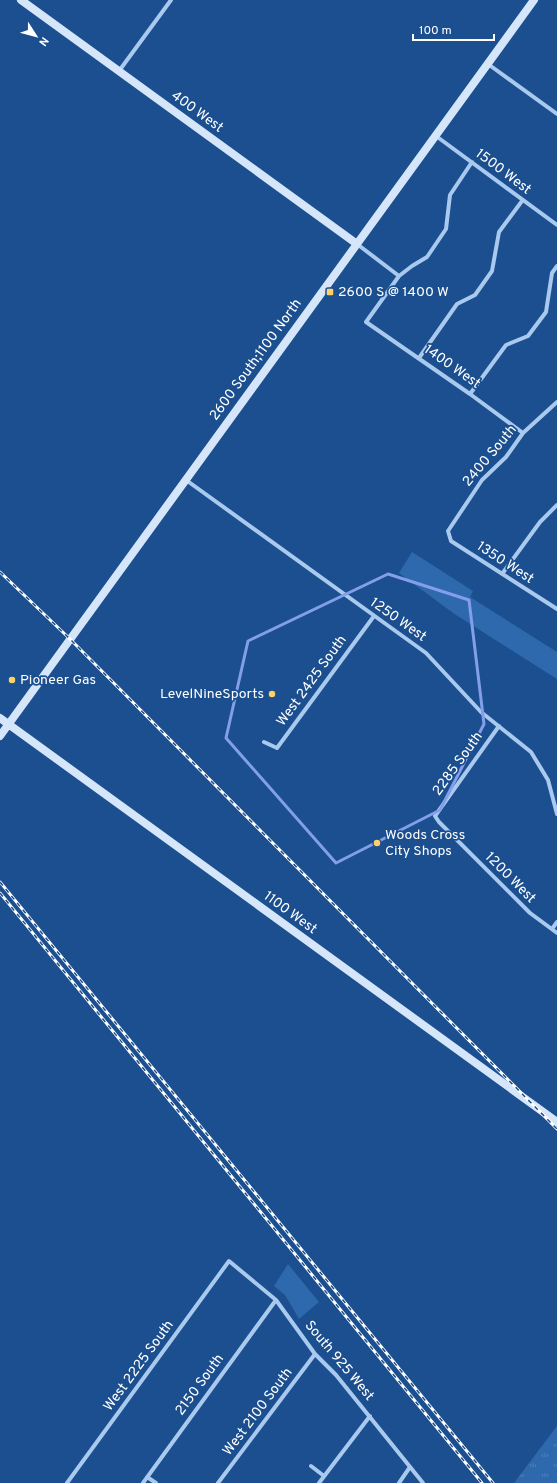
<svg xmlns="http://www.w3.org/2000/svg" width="557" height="1483" viewBox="0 0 557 1483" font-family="Overpass,sans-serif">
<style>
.grass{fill:url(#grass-tufts)}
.park{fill:#2e69ad}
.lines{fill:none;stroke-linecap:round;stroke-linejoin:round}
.street{stroke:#a9c9ee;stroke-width:4}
.secondary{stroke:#d6e6fa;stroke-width:8}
.rail-casing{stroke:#fff;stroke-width:3}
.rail{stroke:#1b4f8f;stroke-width:1.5;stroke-dasharray:4.5;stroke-linecap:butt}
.marked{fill:none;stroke:#839eea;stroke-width:3;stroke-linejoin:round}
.poi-dot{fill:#ffd166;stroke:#1b4f8f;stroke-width:1.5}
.labels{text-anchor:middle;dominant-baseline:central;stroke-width:3.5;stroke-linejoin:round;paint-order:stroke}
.street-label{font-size:14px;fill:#fff;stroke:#1b4f8f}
.poi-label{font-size:14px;fill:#fff;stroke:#1b4f8f;text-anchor:start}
</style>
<defs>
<pattern id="grass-tufts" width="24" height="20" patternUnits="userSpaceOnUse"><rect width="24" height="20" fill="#2e69ad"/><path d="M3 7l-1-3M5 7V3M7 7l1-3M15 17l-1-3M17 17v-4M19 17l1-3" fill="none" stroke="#4d80b9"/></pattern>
</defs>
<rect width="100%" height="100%" fill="#1b4f8f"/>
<!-- grass -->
<path class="grass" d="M557,1426V1483H514Z"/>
<!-- park -->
<path class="park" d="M412,552L473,591L470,597L557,652V679L453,613L399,573Z
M288,1264L319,1302L299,1319L285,1295L274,1286Z"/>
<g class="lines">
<!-- street -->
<path class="street" d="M488,64L557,114
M119,71L171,0
M436,136L557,225
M472,162L450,195L446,229L427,257L412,266L399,276L366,322L470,394L523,433
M357,244L399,276
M419,358L457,304L475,295L492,271L499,232L522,201
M470,394L506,345L528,336L546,312L552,273L557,266
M557,402L523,433L506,457L482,480L448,531L451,541L557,609
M186,480L426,653L481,712L531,752L548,780L557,814
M502,574L540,522L557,505
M499,726L435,816L439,822L530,913L557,933
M264,742L277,748L374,616
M552,929L557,922
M311,1466L324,1476
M147,1477L156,1483
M67,1483L229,1261L276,1300L315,1354L336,1375L423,1483
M143,1483L276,1300
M218,1483L315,1354
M319,1483L370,1416
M399,1483L410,1467"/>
<!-- secondary -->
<path class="secondary" d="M21,0L357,244
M0,718L557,1122
M0,736L534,0"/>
<defs>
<path id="rail" d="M0,572L70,639L557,1129
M0,882L493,1483
M0,893L482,1483"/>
</defs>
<!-- rail casing -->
<use href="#rail" class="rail-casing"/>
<!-- rail -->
<use href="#rail" class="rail"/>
</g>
<!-- marked area -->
<path class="marked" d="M388,574L469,600L484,724L440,810L336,863L226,738L248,641Z"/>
<!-- markers -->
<g class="poi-dot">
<rect x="326" y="288" width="8" height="8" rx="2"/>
<circle cx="12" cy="680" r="4"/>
<circle cx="272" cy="694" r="4"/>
<circle cx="377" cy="843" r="4"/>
</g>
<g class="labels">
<!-- street labels -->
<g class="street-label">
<text transform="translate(197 112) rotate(36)">400 West</text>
<text transform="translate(503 172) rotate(37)">1500 West</text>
<text transform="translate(256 360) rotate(-54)">2600 South;1100 North</text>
<text transform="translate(452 367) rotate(35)">1400 West</text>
<text transform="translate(490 456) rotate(-50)">2400 South</text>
<text transform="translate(505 563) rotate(33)">1350 West</text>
<text transform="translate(398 620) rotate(35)">1250 West</text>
<text transform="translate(312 681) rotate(-54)">West 2425 South</text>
<text transform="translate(458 764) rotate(-54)">2285 South</text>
<text transform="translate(510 878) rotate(45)">1200 West</text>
<text transform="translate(290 913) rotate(36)">1100 West</text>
<text transform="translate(339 1361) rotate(50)">South 925 West</text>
<text transform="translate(139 1366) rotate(-54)">West 2225 South</text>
<text transform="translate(200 1385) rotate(-54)">2150 South</text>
<text transform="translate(258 1412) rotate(-53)">West 2100 South</text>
</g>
<!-- poi labels -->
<g class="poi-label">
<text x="338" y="292">2600 S @ 1400 W</text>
<text x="20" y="680">Pioneer Gas</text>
<text x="264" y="694" text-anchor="end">LevelNineSports</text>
<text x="385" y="835">Woods Cross<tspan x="385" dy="16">City Shops</tspan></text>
</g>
</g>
<!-- north arrow -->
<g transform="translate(36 36) rotate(126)" stroke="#1b4f8f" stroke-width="3" paint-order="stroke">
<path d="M0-3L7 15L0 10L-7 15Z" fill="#ffffff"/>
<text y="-6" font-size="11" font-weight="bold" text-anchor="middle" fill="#ffffff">N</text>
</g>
<!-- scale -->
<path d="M413 34v6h81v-6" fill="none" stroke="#ffffff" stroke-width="2"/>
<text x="419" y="34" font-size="12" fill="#ffffff" stroke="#1b4f8f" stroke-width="3" paint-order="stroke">100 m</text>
</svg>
